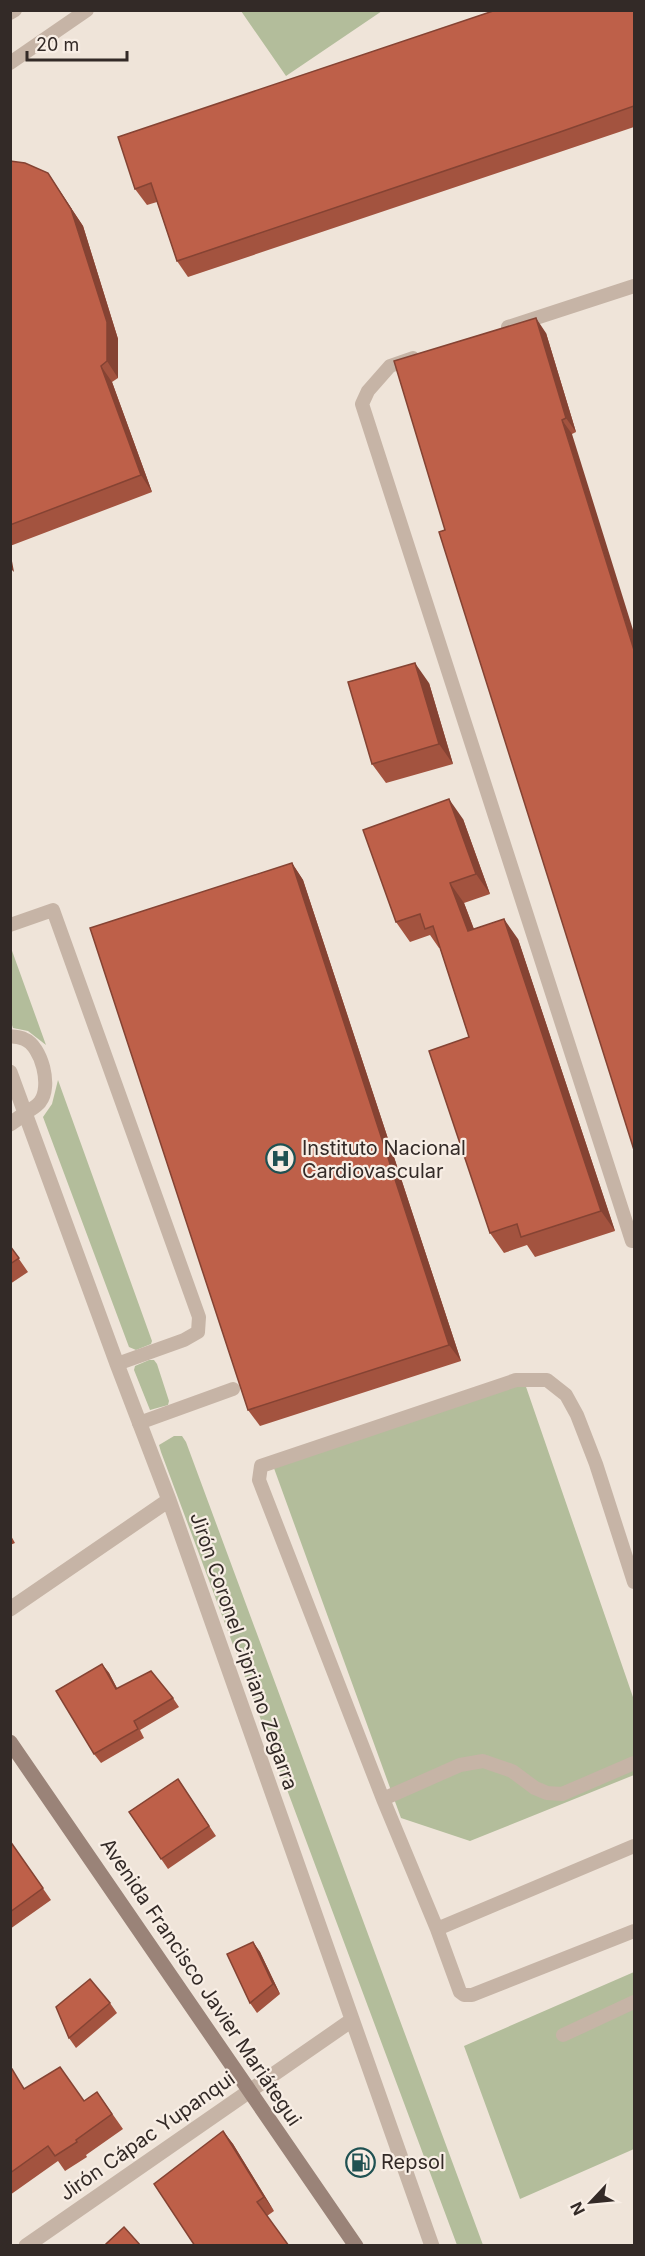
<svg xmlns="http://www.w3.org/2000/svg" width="645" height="2256" viewBox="0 0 645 2256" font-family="Inter,sans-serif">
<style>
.green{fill:#b3bd9b}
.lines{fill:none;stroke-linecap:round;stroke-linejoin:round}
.lane{stroke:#c6b4a6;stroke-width:14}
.street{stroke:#c6b4a6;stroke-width:15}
.secondary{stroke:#9a8378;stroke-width:15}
.wall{fill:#a3533f}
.shaded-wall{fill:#854333}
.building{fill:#be6049;stroke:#854333;stroke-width:1.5}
.labels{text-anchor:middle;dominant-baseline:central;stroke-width:4.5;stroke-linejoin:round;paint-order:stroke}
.poi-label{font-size:20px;fill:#332a27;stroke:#f8eee5;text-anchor:start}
.street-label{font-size:20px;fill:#332a27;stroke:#f8eee5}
</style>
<rect width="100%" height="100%" fill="#efe4d9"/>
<!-- green -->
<path class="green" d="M241,11H382L286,76Z
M11,948L46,1045L28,1031L13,1028L11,1022Z
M58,1080L152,1341L151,1344L136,1350L129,1347L43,1117L52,1104Z
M149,1360H154L157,1364L169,1401L168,1405L150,1410L134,1370L135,1366Z
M524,1381L634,1700V1775L470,1841L401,1818L271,1460Z
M174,1436H182L186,1442L483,2245H457L161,1452L159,1445Z
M634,1972V2149L520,2199L464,2046Z"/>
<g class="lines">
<!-- lane -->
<path class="lane" d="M10,13L15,10
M10,63L87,10
M508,327L634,286
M413,358L390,366L368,391L362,404L632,1241
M10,925L53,910L199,1317L198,1332L184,1340L117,1364
M10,1036C15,1037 20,1037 24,1039C42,1046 52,1087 40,1102C37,1106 30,1110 26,1113
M139,1423L233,1389
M383,1799L460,1765L483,1761L512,1771L535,1788L547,1793L562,1794L634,1763
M634,1846L437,1929L460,1992L464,1995H472L634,1931
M437,1929L383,1799L259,1480L261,1466L516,1380H547L566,1395L577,1415L596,1464L634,1582
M563,2035L634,2002"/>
<!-- street -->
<path class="street" d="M10,1072L117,1364L169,1500L432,2246
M10,1124L26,1113
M10,1609L169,1500
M26,2246L352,2020"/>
<!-- secondary -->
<path class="secondary" d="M10,1742L356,2246"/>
</g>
<!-- wall -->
<path class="wall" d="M634,10V127L188,277L177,261L157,202L147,205L135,189Z
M10,161L59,190L83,226L118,339V378L112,382L152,492L10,546Z
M546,333L576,432L572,434L445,530Z
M429,683L453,764L386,783L372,764Z
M463,819L490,894L464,903L474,929L518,939L615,1231L535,1257L527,1245L504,1253L490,1233L469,1037L440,948H439L430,935L410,942L396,922Z
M292,863L303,880L461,1361L260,1426L248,1410Z
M10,1246L28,1272L10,1284Z
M10,1534L15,1543L10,1545Z
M102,1664L109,1673L117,1688L173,1698L179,1707L140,1730L144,1738L101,1763L94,1754Z
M178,1779L216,1836L168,1869L129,1812Z
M10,1841L51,1900L10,1929Z
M253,1942L260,1952L280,1994L257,2013L250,2003Z
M110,2003L117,2013L76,2048L69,2038Z
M10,2070L25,2089L84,2101L97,2092L123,2129L86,2155L87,2157L65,2171L58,2161L10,2195Z
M223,2131L233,2144L274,2211L267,2216L195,2246Z"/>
<!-- shaded-wall -->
<path class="shaded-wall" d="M48,173L83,226L118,339V378L107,361Z
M536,318L546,333L576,432L566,418Z
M101,366L112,382L152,492L141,475Z
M562,420L572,434L634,633V650Z
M10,550L14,572L10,568Z
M415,663L429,683L453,764L439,744Z
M449,799L463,819L490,894L476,874Z
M292,863L303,880L461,1361L449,1345Z
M450,883L464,903L482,951L468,931Z
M504,919L518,939L615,1231L601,1211Z
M102,1664L109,1673L122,1698L116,1689Z
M253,1942L260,1952L280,1994L273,1984Z
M223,2131L233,2144L274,2211L264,2197Z"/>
<!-- building -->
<path class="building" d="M496,10H634V106L560,132L177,261L151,183L135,189L118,137Z
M10,161L25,163L48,173L71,209L107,322V361L101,366L141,475L10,525Z
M536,318L566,418L562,420L634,650V1150L439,532L445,530L394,361Z
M415,663L439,744L372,764L348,682Z
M449,799L476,874L450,883L468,931L504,919L601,1211L521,1237L517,1224L490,1233L429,1051L469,1037L433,926L425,929L420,914L396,922L363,830Z
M292,863L449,1345L248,1410L90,928Z
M10,1246L19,1258L10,1264Z
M102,1664L116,1689L151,1671L173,1698L134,1721L138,1729L94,1754L56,1691Z
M178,1779L209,1826L161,1859L129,1812Z
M10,1841L43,1888L10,1912Z
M253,1942L273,1984L250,2003L227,1954Z
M90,1979L110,2003L69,2038L56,2007Z
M60,2067L84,2101L97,2092L112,2114L76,2140L77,2142L55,2156L48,2146L10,2173V2070L12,2069L24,2089Z
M223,2131L264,2197L257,2202L289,2246H195L154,2184Z
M124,2227L141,2246H107L106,2244Z"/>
<!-- icons -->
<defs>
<symbol id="hospital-ring" viewBox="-11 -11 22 22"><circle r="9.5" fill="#f8eee5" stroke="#1f5152" stroke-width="1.5"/><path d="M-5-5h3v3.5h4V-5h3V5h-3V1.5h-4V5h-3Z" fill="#1f5152"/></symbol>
<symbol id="fuel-ring" viewBox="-11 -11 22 22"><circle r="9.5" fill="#f8eee5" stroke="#1f5152" stroke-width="1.5"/><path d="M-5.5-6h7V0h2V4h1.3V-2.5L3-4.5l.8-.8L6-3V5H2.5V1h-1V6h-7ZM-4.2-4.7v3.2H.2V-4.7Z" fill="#1f5152"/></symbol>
</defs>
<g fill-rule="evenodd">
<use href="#hospital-ring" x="264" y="1142" width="33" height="33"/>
<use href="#fuel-ring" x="344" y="2146" width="33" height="33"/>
</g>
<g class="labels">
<!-- poi labels -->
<g class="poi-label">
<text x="302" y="1148">Instituto Nacional<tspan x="302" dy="23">Cardiovascular</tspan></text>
<text x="381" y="2162">Repsol</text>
</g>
<!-- street labels -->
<g class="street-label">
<text transform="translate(244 1651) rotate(71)">Jirón Coronel Cipriano Zegarra</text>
<text transform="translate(201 1982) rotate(56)">Avenida Francisco Javier Mariátegui</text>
<text transform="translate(147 2136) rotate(-35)">Jirón Cápac Yupanqui</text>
</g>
</g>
<!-- border -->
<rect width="645" height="2256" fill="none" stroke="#332a27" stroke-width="24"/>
<!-- north arrow -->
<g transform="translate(591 2202) rotate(244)" stroke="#f8eee5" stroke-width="4.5" paint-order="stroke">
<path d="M0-4.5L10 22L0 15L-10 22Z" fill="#332a27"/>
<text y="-9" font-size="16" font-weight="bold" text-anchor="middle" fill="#332a27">N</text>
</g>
<!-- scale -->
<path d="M27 51v9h100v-9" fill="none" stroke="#332a27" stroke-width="3"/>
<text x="36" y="51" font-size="18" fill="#332a27" stroke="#f8eee5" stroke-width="4.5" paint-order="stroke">20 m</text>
</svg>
